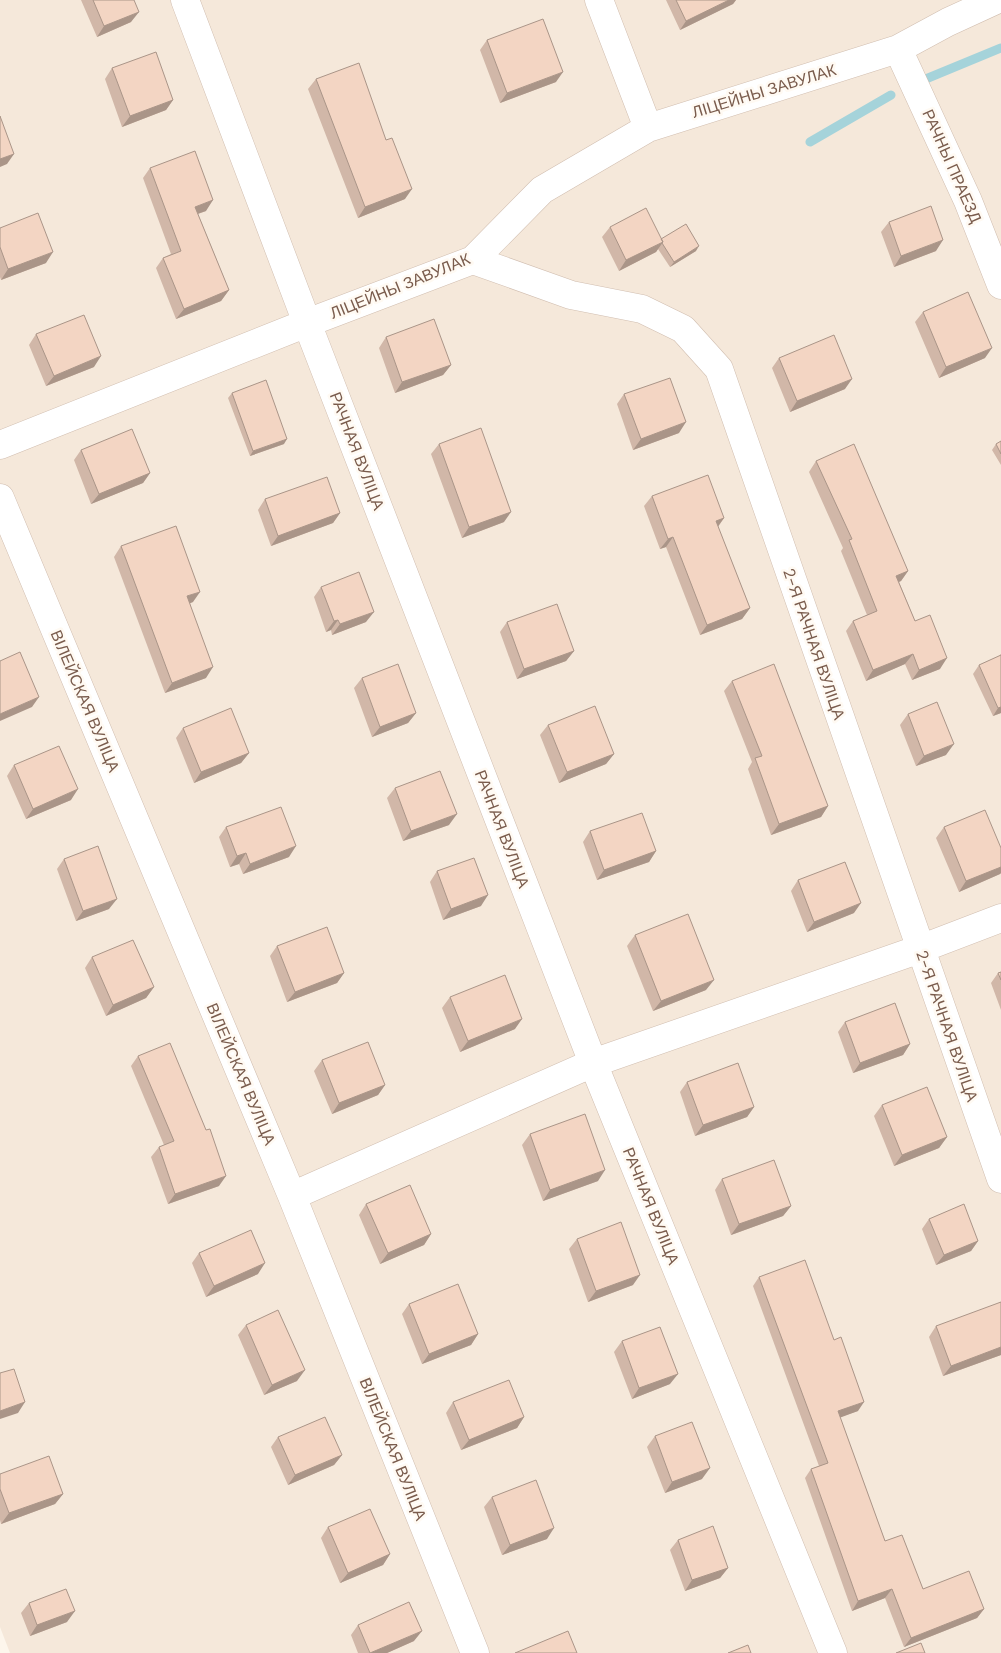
<svg xmlns="http://www.w3.org/2000/svg" width="1001" height="1653" viewBox="0 0 1001 1653" font-family="'DM Sans',sans-serif">
<style>
.residential{fill:#f5e8da}
.lines{fill:none;stroke-linecap:round;stroke-linejoin:round}
.stream{stroke:#a5d3da;stroke-width:9}
.minor-casing{stroke:#d1beb0;stroke-width:29}
.minor{stroke:#fff;stroke-width:28}
.wall{fill:#d1b7a8}
.shaded-wall{fill:#aa9588}
.building{fill:#f3d5c3;stroke:#aa9588}
.labels{text-anchor:middle;dominant-baseline:central;stroke-width:5;stroke-linejoin:round;paint-order:stroke}
.street-label{font-size:16px;fill:#7a5c4d;stroke:#fffaf3}
</style>
<rect width="100%" height="100%" fill="#fdf6ec"/>
<!-- residential -->
<path class="residential" d="M0,0H1001V1653H10L0,1627Z"/>
<g class="lines">
<!-- stream -->
<path class="stream" d="M916,83L1001,48
M810,142L891,95"/>
<defs>
<path id="minor" d="M185,0L307,323L593,1063L833,1653
M599,0L648,128
M898,49L968,201L1001,285
M473,260L571,295L642,309L683,329L719,369L1001,1179
M0,445L307,323L473,260L542,190L648,128L898,49L948,22L996,0
M0,498L292,1196L475,1653
M292,1196L593,1063L920,949L1001,918"/>
</defs>
<!-- minor casing -->
<use href="#minor" class="minor-casing"/>
<!-- minor -->
<use href="#minor" class="minor"/>
</g>
<!-- wall -->
<path class="wall" d="M81,0H134L131,22L97,37Z
M666,0H736L733,4L680,30Z
M487,40L556,82L500,103L480,50Z
M112,68L173,100L166,110L122,127L105,79Z
M316,79L405,199L358,218L308,89Z
M150,168L206,211L198,214L229,290L221,301L176,319L156,268L163,258L171,254L143,178Z
M889,222L936,251L894,267L881,232Z
M610,227L661,239L696,251L670,267L658,249L656,252L619,271L602,237Z
M0,228L46,263L1,280L0,277Z
M923,312L985,358L939,378L915,322Z
M36,334L94,367L46,386L29,345Z
M386,337L451,365L443,375L395,393L379,348Z
M779,358L845,389L790,412L772,368Z
M232,393L284,444L250,456L228,398Z
M624,394L679,433L633,450L617,404Z
M1001,441V465L992,450L996,444Z
M439,444L504,522L462,538L431,454Z
M81,450L150,473L143,483L91,504L74,460Z
M816,461L908,571L901,581L899,582L915,621L940,669L912,680L905,664L866,681L846,631L853,621L867,615L841,551L843,548L809,472Z
M652,496L724,518L718,527L750,608L742,619L700,635L666,547L660,549L644,506Z
M265,499L340,513L333,523L271,546L258,510Z
M121,546L193,602L190,603L206,678L165,693L114,557Z
M321,587L366,622L332,635L331,630L326,632L314,597Z
M507,622L574,651L566,661L517,679L500,632Z
M1001,654V713L993,716L973,674L979,665L999,656Z
M362,678L416,713L408,723L372,737L354,688Z
M732,681L828,806L821,817L771,835L748,769L752,762L724,691Z
M908,714L946,755L916,766L900,725Z
M548,725L614,754L606,764L559,783L540,735Z
M183,728L249,753L241,763L194,783L176,738Z
M14,765L71,800L26,819L7,776Z
M395,788L449,825L403,841L387,798Z
M226,827L289,857L243,874L239,864L230,867L219,837Z
M944,827L1001,848V873L1000,874L959,892L936,838Z
M590,831L656,851L649,862L597,880L583,842Z
M64,859L109,909L76,921L57,869Z
M437,871L481,906L443,920L430,882Z
M798,880L854,913L807,932L791,891Z
M635,935L706,990L653,1011L627,946Z
M277,946L344,973L337,983L287,1002L270,956Z
M92,957L154,987L146,998L106,1016L85,968Z
M1001,972V1010L991,983L998,973Z
M450,997L515,1029L460,1052L442,1008Z
M845,1022L910,1044L903,1055L853,1073L838,1032Z
M138,1056L219,1186L168,1204L151,1157L159,1147L164,1145L131,1066Z
M322,1060L385,1085L378,1095L332,1114L314,1071Z
M687,1082L754,1107L747,1117L695,1136L680,1092Z
M882,1105L947,1137L939,1148L894,1166L874,1116Z
M530,1134L598,1181L543,1201L522,1145Z
M722,1179L791,1206L783,1216L731,1235L715,1190Z
M366,1204L431,1234L424,1245L380,1264L359,1215Z
M929,1219L978,1241L971,1251L936,1265L922,1229Z
M577,1239L633,1285L588,1302L569,1249Z
M199,1253L258,1274L206,1297L192,1263Z
M759,1277L858,1411L840,1417L885,1541L923,1589L984,1609L977,1618L904,1647L885,1598L852,1611L805,1478L811,1469L819,1466L753,1286Z
M409,1304L478,1334L471,1345L422,1364L402,1314Z
M1001,1304V1355L943,1376L929,1337L936,1326Z
M246,1325L297,1381L264,1395L238,1335Z
M622,1341L670,1384L632,1399L614,1352Z
M453,1402L524,1417L517,1428L461,1450L446,1413Z
M655,1436L702,1479L665,1493L647,1447Z
M278,1437L342,1455L334,1465L288,1485L271,1447Z
M0,1474L63,1494L55,1504L1,1524L0,1520Z
M492,1497L547,1539L502,1555L484,1507Z
M328,1527L390,1554L383,1565L340,1583L321,1538Z
M678,1540L728,1568L720,1578L685,1591L670,1550Z
M29,1603L67,1622L30,1636L21,1613Z
M358,1625L414,1641L387,1653H358L351,1635Z"/>
<!-- shaded-wall -->
<path class="shaded-wall" d="M729,0H736L733,4L680,30L686,21Z
M139,12L131,22L97,37L104,26Z
M563,72L556,82L500,103L507,93Z
M173,100L166,110L122,127L130,116Z
M14,154L7,164L0,167V159Z
M412,189L405,199L358,218L365,207Z
M213,200L206,211L188,217L195,207Z
M943,240L936,251L894,267L901,256Z
M663,242L656,252L619,271L626,260Z
M699,246L696,251L670,267L674,262Z
M53,252L46,263L1,280L8,269Z
M229,290L221,301L176,319L184,309Z
M992,348L985,358L939,378L946,367Z
M101,356L94,367L46,386L54,376Z
M451,365L443,375L395,393L402,382Z
M852,379L845,389L790,412L797,401Z
M686,422L679,433L633,450L641,439Z
M287,439L284,444L250,456L253,451Z
M150,473L143,483L91,504L99,494Z
M511,512L504,522L462,538L469,527Z
M340,513L333,523L271,546L278,536Z
M724,518L716,529V521Z
M673,537L666,547L660,549L668,539Z
M908,571L901,581L889,586L896,576Z
M200,592L193,602L180,607L187,596Z
M750,608L742,619L700,635L707,625Z
M374,612L366,622L332,635L340,624Z
M338,620L331,630L326,632L334,621Z
M574,651L566,661L517,679L524,669Z
M913,654L905,664L866,681L873,670Z
M947,658L940,669L912,680L919,670Z
M213,667L206,678L165,693L172,683Z
M39,697L32,707L0,721V714Z
M1001,707V713L993,716L998,708Z
M416,713L408,723L372,737L380,727Z
M954,744L946,755L916,766L924,756Z
M249,753L241,763L194,783L201,772Z
M614,754L606,764L559,783L567,772Z
M78,789L71,800L26,819L33,809Z
M828,806L821,817L771,835L779,824Z
M457,814L449,825L403,841L411,831Z
M296,846L289,857L243,874L250,864Z
M656,851L649,862L597,880L604,870Z
M246,853L239,864L230,867L237,856Z
M1001,867V873L1000,874L959,892L966,881Z
M488,895L481,906L443,920L451,909Z
M117,899L109,909L76,921L83,911Z
M861,903L854,913L807,932L814,922Z
M344,973L337,983L287,1002L295,992Z
M714,980L706,990L653,1011L661,1001Z
M154,987L146,998L106,1016L113,1005Z
M522,1019L515,1029L460,1052L468,1041Z
M910,1044L903,1055L853,1073L860,1063Z
M385,1085L378,1095L332,1114L339,1103Z
M754,1107L747,1117L695,1136L703,1125Z
M947,1137L939,1148L894,1166L902,1155Z
M605,1170L598,1181L543,1201L550,1190Z
M226,1176L219,1186L168,1204L175,1194Z
M791,1206L783,1216L731,1235L739,1224Z
M431,1234L424,1245L380,1264L388,1253Z
M978,1241L971,1251L936,1265L944,1255Z
M265,1263L258,1274L206,1297L214,1286Z
M640,1275L633,1285L588,1302L596,1291Z
M478,1334L471,1345L422,1364L429,1354Z
M1001,1347V1355L943,1376L951,1366Z
M305,1370L297,1381L264,1395L272,1385Z
M678,1374L670,1384L632,1399L639,1388Z
M25,1402L18,1413L0,1419V1411Z
M864,1402L858,1411L831,1421L838,1411Z
M524,1417L517,1428L461,1450L469,1440Z
M342,1455L334,1465L288,1485L295,1475Z
M710,1468L702,1479L665,1493L672,1482Z
M63,1494L55,1504L1,1524L9,1513Z
M554,1528L547,1539L502,1555L510,1545Z
M390,1554L383,1565L340,1583L348,1573Z
M728,1568L720,1578L685,1591L692,1580Z
M892,1589L885,1598L852,1611L858,1601Z
M984,1609L977,1618L904,1647L911,1638Z
M75,1611L67,1622L30,1636L37,1625Z
M422,1631L414,1641L387,1653H370Z"/>
<!-- building -->
<path class="building" d="M93,0H134L139,12L104,26Z
M676,0H729L686,21Z
M543,19L563,72L507,93L487,40Z
M156,52L173,100L130,116L112,68Z
M359,63L386,140L392,138L412,189L365,207L316,79Z
M0,116L14,154L0,159Z
M195,151L213,200L195,207L229,290L184,309L163,258L181,251L150,168Z
M931,206L943,240L901,256L889,222Z
M646,208L663,242L626,260L610,227Z
M38,213L53,252L8,269L0,247V228Z
M686,224L699,246L674,262L662,243L663,242L661,239Z
M968,292L992,348L946,367L923,312Z
M84,315L101,356L54,376L36,334Z
M434,319L451,365L402,382L386,337Z
M834,335L852,379L797,401L779,358Z
M670,378L686,422L641,439L624,394Z
M266,380L287,439L253,451L232,393Z
M481,428L511,512L469,527L439,444Z
M132,429L150,473L99,494L81,450Z
M1001,441V454L996,444Z
M854,444L908,571L896,576L915,621L930,615L947,658L919,670L913,654L873,670L853,621L877,611L849,540L852,539L816,461Z
M708,475L724,518L716,521L750,608L707,625L673,537L668,539L652,496Z
M327,477L340,513L278,536L265,499Z
M176,526L200,592L187,596L213,667L172,683L121,546Z
M359,572L374,612L340,624L338,620L334,621L321,587Z
M557,604L574,651L524,669L507,622Z
M20,652L39,697L0,714V661Z
M1001,655V707L998,708L979,665Z
M398,664L416,713L380,727L362,678Z
M774,664L828,806L779,824L755,758L762,756L732,681Z
M937,702L954,744L924,756L908,714Z
M595,706L614,754L567,772L548,725Z
M231,708L249,753L201,772L183,728Z
M59,746L78,789L33,809L14,765Z
M440,771L457,814L411,831L395,788Z
M281,807L296,846L250,864L246,853L237,856L226,827Z
M985,810L1001,848V867L966,881L944,827Z
M642,813L656,851L604,870L590,831Z
M98,846L117,899L83,911L64,859Z
M474,858L488,895L451,909L437,871Z
M845,862L861,903L814,922L798,880Z
M688,914L714,980L661,1001L635,935Z
M327,927L344,973L295,992L277,946Z
M133,940L154,987L113,1005L92,957Z
M1001,972V980L998,973Z
M505,975L522,1019L468,1041L450,997Z
M895,1003L910,1044L860,1063L845,1022Z
M368,1042L385,1085L339,1103L322,1060Z
M170,1043L206,1130L210,1129L226,1176L175,1194L159,1147L174,1141L138,1056Z
M738,1063L754,1107L703,1125L687,1082Z
M927,1087L947,1137L902,1155L882,1105Z
M585,1114L605,1170L550,1190L530,1134Z
M774,1160L791,1206L739,1224L722,1179Z
M410,1185L431,1234L388,1253L366,1204Z
M964,1204L978,1241L944,1255L929,1219Z
M621,1222L640,1275L596,1291L577,1239Z
M251,1230L265,1263L214,1286L199,1253Z
M805,1260L834,1340L841,1337L864,1402L838,1411L885,1541L902,1535L923,1589L969,1571L984,1609L911,1638L892,1589L858,1601L811,1469L828,1463L759,1277Z
M458,1284L478,1334L429,1354L409,1304Z
M1001,1302V1347L951,1366L936,1326Z
M278,1310L305,1370L272,1385L246,1325Z
M660,1327L678,1374L639,1388L622,1341Z
M14,1369L25,1402L0,1411V1373Z
M509,1380L524,1417L469,1440L453,1402Z
M325,1417L342,1455L295,1475L278,1437Z
M692,1422L710,1468L672,1482L655,1436Z
M49,1456L63,1494L9,1513L0,1489V1474Z
M536,1480L554,1528L510,1545L492,1497Z
M370,1509L390,1554L348,1573L328,1527Z
M713,1526L728,1568L692,1580L678,1540Z
M66,1589L75,1611L37,1625L29,1603Z
M409,1602L422,1631L370,1653L358,1625Z
M568,1631L577,1653H515Z
M921,1643L925,1653H896Z
M748,1645L751,1653H728Z"/>
<g class="labels">
<!-- street labels -->
<g class="street-label">
<text transform="translate(764 91) rotate(-17)">ЛІЦЕЙНЫ ЗАВУЛАК</text>
<text transform="translate(952 166) rotate(66)">РАЧНЫ ПРАЕЗД</text>
<text transform="translate(400 286) rotate(-22)">ЛІЦЕЙНЫ ЗАВУЛАК</text>
<text transform="translate(357 451) rotate(69)">РАЧНАЯ ВУЛІЦА</text>
<text transform="translate(814 644) rotate(71)">2-Я РАЧНАЯ ВУЛІЦА</text>
<text transform="translate(85 701) rotate(67)">ВІЛЕЙСКАЯ ВУЛІЦА</text>
<text transform="translate(502 829) rotate(69)">РАЧНАЯ ВУЛІЦА</text>
<text transform="translate(947 1026) rotate(71)">2-Я РАЧНАЯ ВУЛІЦА</text>
<text transform="translate(241 1074) rotate(67)">ВІЛЕЙСКАЯ ВУЛІЦА</text>
<text transform="translate(651 1206) rotate(68)">РАЧНАЯ ВУЛІЦА</text>
<text transform="translate(393 1449) rotate(68)">ВІЛЕЙСКАЯ ВУЛІЦА</text>
</g>
</g>
</svg>
